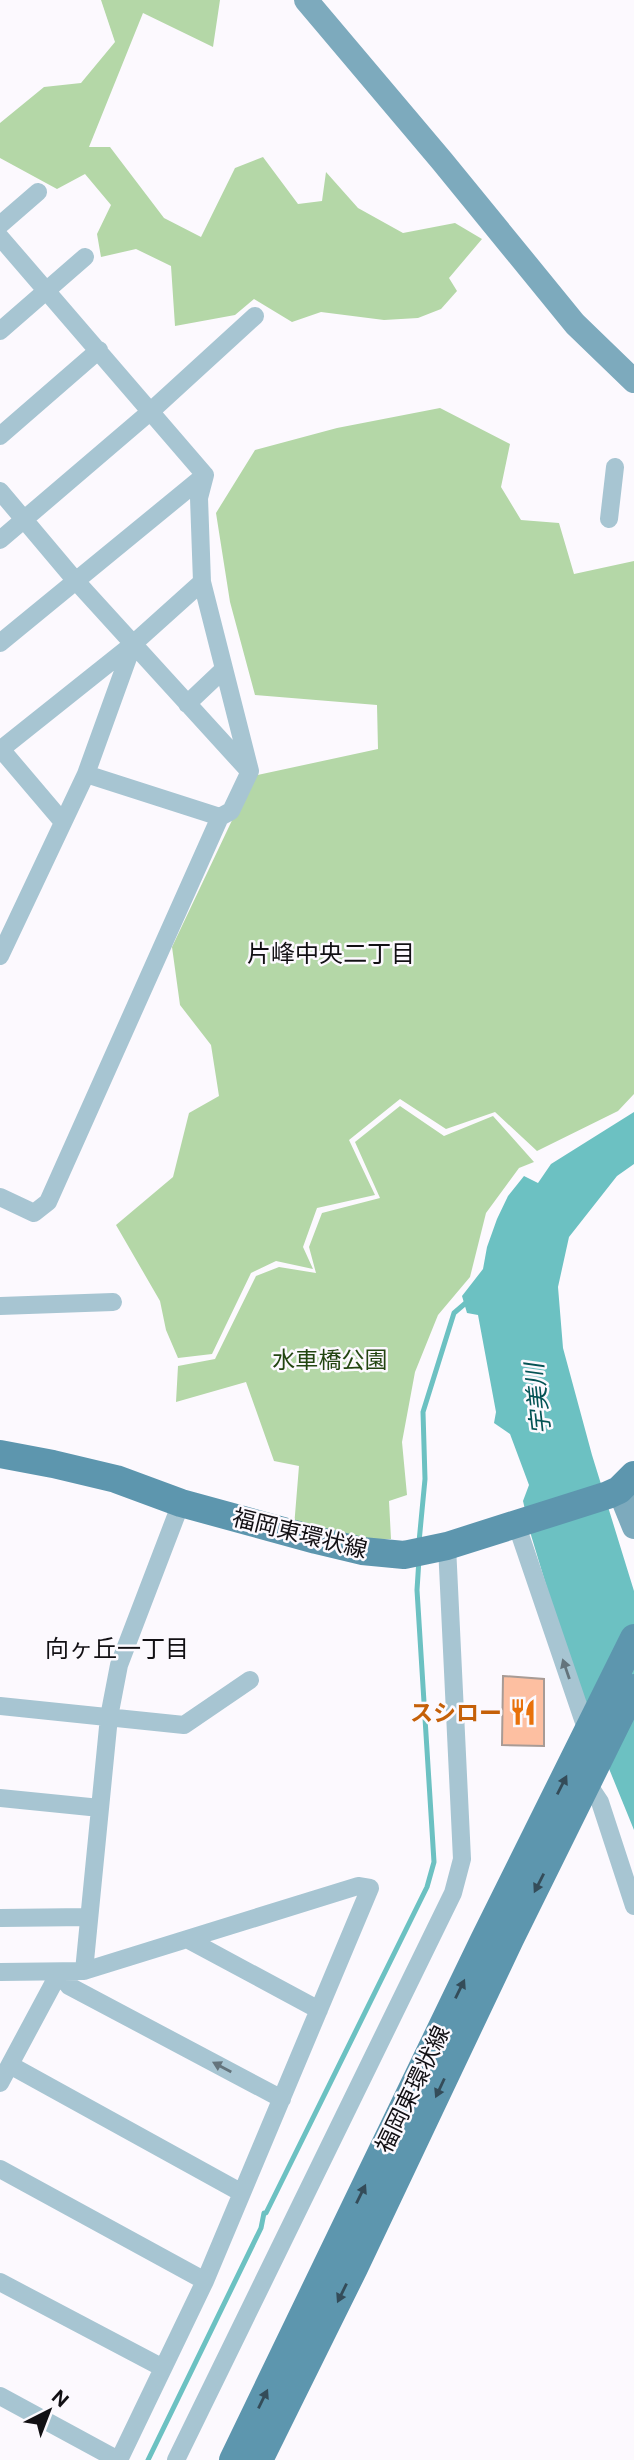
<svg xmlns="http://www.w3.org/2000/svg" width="634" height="2460" viewBox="0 0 634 2460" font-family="'Public Sans','Noto Sans JP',sans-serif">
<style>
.green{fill:#b4d7a7}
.water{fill:#6cc1c2}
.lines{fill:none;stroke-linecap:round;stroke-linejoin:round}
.stream{stroke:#6cc1c2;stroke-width:5}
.building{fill:#fdbfa1;stroke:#a89b95;stroke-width:2}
.street{stroke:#a7c5d2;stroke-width:18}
.secondary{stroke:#7daabd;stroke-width:24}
.primary{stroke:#5d96ae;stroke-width:28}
.oneway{fill:#64747c}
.oneway2{fill:#344c59}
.labels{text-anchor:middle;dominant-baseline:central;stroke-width:5;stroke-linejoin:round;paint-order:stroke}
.park-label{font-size:23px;fill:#224510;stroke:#fcf9fe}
.street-label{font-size:23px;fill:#121014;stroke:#fcf9fe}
.food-label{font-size:23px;font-weight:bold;fill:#c56008;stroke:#fcf9fe;text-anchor:end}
.neighbourhood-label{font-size:24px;fill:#121014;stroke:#fcf9fe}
.water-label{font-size:24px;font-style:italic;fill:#035354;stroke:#fcf9fe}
</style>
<rect width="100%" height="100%" fill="#fcf9fe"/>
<!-- green -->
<path class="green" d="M101,0H220L213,47L143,13L89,147H110L164,218L201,237L235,168L263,157L298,204L322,201L326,172L358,208L403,233L455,223L482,239L449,278L457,291L441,309L418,318L384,320L321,312L292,322L254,299L235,315L175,326L171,266L136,249L101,257L97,234L111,205L85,174L57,189L0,158V123L44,87L81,83L115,42Z
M440,408L510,444L501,487L521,520L559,523L574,574L634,561V1094L618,1111L537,1151L495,1112L446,1129L400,1099L349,1140L375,1195L317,1208L303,1247L313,1269L276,1261L251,1273L212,1354L178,1358L166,1330L160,1301L116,1225L173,1177L189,1113L219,1096L211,1045L180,1005L172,947L253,776L378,749L377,705L255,695L230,602L216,513L255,450L337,428Z
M400,1106L444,1136L493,1116L534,1162L519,1168L486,1213L470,1277L438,1315L415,1372L402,1442L407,1495L389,1501L391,1539L357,1540L294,1527L299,1466L274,1461L246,1382L176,1402L178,1366L215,1359L256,1276L279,1267L316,1273L309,1247L322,1213L380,1198L355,1142Z"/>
<!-- water -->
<path class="water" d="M634,1112V1164L617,1176L569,1237L558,1287L563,1348L592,1455L634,1591V1830L579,1695L531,1535L523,1501L529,1485L510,1434L494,1423L496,1412L478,1315L467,1313L462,1296L483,1269L487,1247L497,1219L508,1196L524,1176L538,1183L551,1164Z"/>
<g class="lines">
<!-- stream -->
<path class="stream" d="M419,1542L425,1479L423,1412L454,1313L468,1301
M148,2460L261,2228L264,2213H266L427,1887L434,1862L417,1590L419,1559"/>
</g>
<!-- building -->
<path class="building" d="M503,1676L544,1679V1746L502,1745Z"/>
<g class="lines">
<!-- street -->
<path class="street" d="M0,225L38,192
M0,237L205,475L199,498L202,582L250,771L231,811L220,817L48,1202L34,1213L0,1197
M0,331L85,257
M0,436L99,350
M0,491L75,580L249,771
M609,519L615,467
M0,540L151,411L255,316
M0,643L205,475
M187,704L224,669
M0,748L62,821
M0,750L133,644L202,582
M86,774L220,817
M0,956L86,774L133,644
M0,1306L113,1302
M516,1523L588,1734
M0,1706L184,1725L250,1680
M588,1784L600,1802L634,1906
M0,1798L100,1808
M0,1918L89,1917
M187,1939L319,2010
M84,1971L109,1717L119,1665L181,1503
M0,1972L84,1971L358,1886L370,1888L205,2281L119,2460
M59,1973L69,1986L282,2099
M10,2065L242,2193
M0,2083L59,1973
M0,2169L205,2281
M0,2282L163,2368
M0,2396L118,2460
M176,2460L453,1893L462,1859L447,1546"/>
<!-- secondary -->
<path class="secondary" d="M306,0L442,161L575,324L634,381
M619,1490L634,1527"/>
<!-- primary -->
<path class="primary" d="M0,1454L53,1464L116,1479L181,1503L316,1540L362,1551L404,1555L447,1546L608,1495L619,1490L634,1475
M233,2460L484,1940L634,1638
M259,2460L354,2268L510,1939L634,1688"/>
</g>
<!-- one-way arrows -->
<defs><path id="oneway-solid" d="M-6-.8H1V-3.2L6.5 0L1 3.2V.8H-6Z" transform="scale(1.75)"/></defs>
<g class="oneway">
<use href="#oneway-solid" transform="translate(566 1669) rotate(-109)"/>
<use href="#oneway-solid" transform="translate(222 2067) rotate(-152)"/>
</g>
<g class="oneway2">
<use href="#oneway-solid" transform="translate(562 1785) rotate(-63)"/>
<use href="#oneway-solid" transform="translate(539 1883) rotate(117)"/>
<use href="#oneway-solid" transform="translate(460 1989) rotate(-64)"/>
<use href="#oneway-solid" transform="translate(440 2088) rotate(115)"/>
<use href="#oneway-solid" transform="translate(361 2194) rotate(-64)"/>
<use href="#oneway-solid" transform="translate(342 2293) rotate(116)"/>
<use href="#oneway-solid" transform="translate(263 2399) rotate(-64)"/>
</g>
<!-- icons -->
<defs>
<symbol id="restaurant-bare" viewBox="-9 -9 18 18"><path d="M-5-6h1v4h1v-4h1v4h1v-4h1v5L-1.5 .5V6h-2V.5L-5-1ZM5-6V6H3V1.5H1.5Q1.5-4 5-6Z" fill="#e8710a" stroke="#fcf9fe" stroke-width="2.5" paint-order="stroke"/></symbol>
</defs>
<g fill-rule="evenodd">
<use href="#restaurant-bare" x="504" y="1693" width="38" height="38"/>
</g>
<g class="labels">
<!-- park labels -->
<g class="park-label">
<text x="330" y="1359">水車橋公園</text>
</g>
<!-- street labels -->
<g class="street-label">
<text transform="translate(300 1533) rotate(14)">福岡東環状線</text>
<text transform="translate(412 2089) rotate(-64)">福岡東環状線</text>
</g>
<!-- food labels -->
<g class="food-label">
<text x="502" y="1712">スシロー</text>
</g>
<!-- neighbourhood labels -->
<g class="neighbourhood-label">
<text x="331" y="953">片峰中央二丁目</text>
<text x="117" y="1648">向ヶ丘一丁目</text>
</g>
<!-- water labels -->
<g class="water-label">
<text transform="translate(537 1399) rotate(-96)">宇美川</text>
</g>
</g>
<!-- north arrow -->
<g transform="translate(49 2411) rotate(42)" stroke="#fcf9fe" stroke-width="5" paint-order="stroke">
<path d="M0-5L12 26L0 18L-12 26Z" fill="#121014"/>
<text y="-10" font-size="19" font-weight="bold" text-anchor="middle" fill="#121014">N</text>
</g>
</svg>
